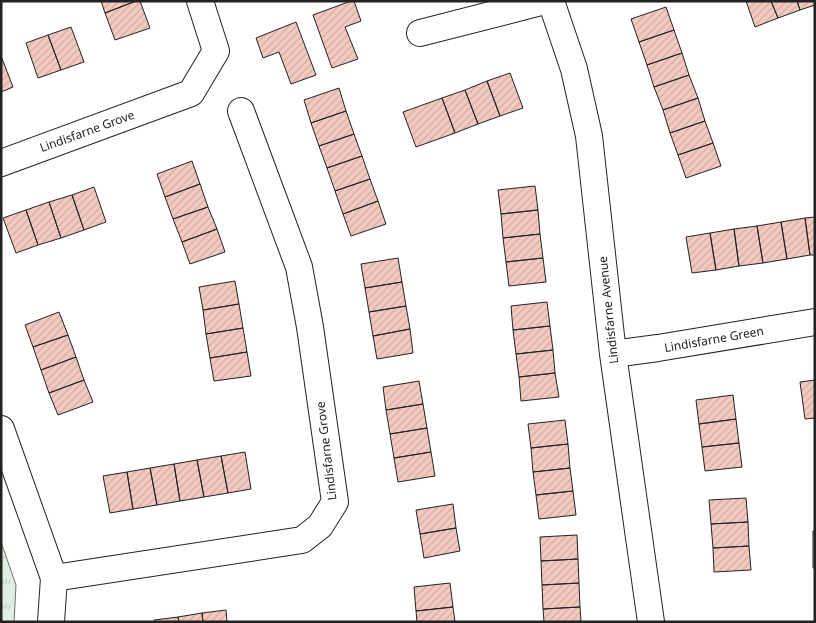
<svg xmlns="http://www.w3.org/2000/svg" width="816" height="623" viewBox="0 0 816 623" font-family="'Noto Sans',sans-serif">
<style>
.park{fill:url(#park-tufts);stroke:#6f6f6f}
.building{fill:url(#building-hatch);stroke:#222}
.lines{fill:none;stroke-linecap:round;stroke-linejoin:round}
.minor-casing{stroke:#222;stroke-width:28}
.minor{stroke:#fff;stroke-width:26}
.labels{text-anchor:middle;dominant-baseline:central;stroke-width:4;stroke-linejoin:round;paint-order:stroke}
.street-label{font-size:12px;fill:#222;stroke:#fff}
</style>
<defs>
<pattern id="park-tufts" width="24" height="20" patternUnits="userSpaceOnUse" patternTransform="scale(1.25)"><rect width="24" height="20" fill="#e0efe3"/><path d="M3 7l-1-3M5 7V3M7 7l1-3M15 17l-1-3M17 17v-4M19 17l1-3" fill="none" stroke="#c0cdc2"/></pattern>
<pattern id="building-hatch" width="6" height="6" patternUnits="userSpaceOnUse" patternTransform="scale(1.25)"><rect width="6" height="6" fill="#f3c9c0"/><path d="M-1 1l2-2M0 6l6-6M5 7l2-2" fill="none" stroke="#d0aca5"/></pattern>
</defs>
<rect width="100%" height="100%" fill="#fff"/>
<!-- park -->
<path class="park" d="M1,542L16,585L14,622H1Z"/>
<!-- building -->
<path class="building" d="M101,1H136L105,13Z
M136,1H140L150,28L115,40L105,13Z
M351,1H354L361,21L345,27L358,59L332,68L313,15Z
M746,1H771L778,18L755,27Z
M771,1H797L800,10L778,18Z
M797,1H815V5L800,10Z
M666,7L674,30L639,42L631,19Z
M296,22L316,75L291,84L279,52L263,58L256,38Z
M71,27L84,62L61,70L48,35Z
M674,30L682,53L647,65L639,42Z
M48,35L61,70L38,78L26,43Z
M682,53L689,75L654,87L647,65Z
M1,56L13,87L1,92Z
M510,73L523,108L500,116L487,81Z
M689,75L698,98L663,110L654,87Z
M487,81L500,116L478,124L465,90Z
M339,88L346,111L311,123L304,100Z
M465,90L478,124L455,133L442,98Z
M442,98L455,133L416,147L403,112Z
M698,98L705,121L670,133L663,110Z
M346,111L354,134L319,146L311,123Z
M705,121L713,143L678,155L670,133Z
M354,134L362,156L327,168L319,146Z
M713,143L721,166L686,178L678,155Z
M362,156L370,179L335,191L327,168Z
M192,161L200,184L165,197L157,174Z
M370,179L378,201L343,214L335,191Z
M200,184L208,207L173,219L165,197Z
M535,186L538,210L501,214L498,190Z
M94,187L106,222L84,230L72,195Z
M72,195L84,230L61,238L49,202Z
M378,201L386,224L351,236L343,214Z
M49,202L61,238L38,245L26,210Z
M208,207L217,229L182,242L173,219Z
M26,210L38,245L16,253L3,218Z
M538,210L540,234L503,238L501,214Z
M815,217V255H810L805,218Z
M805,218L810,255L787,259L781,222Z
M781,222L787,259L763,263L757,226Z
M757,226L763,263L739,266L734,229Z
M217,229L225,252L190,264L182,242Z
M734,229L739,266L716,270L710,233Z
M710,233L716,270L692,273L686,237Z
M540,234L543,258L506,262L503,238Z
M398,258L402,282L365,288L361,264Z
M543,258L546,282L509,286L506,262Z
M235,281L239,304L203,310L199,287Z
M402,282L406,306L369,312L365,288Z
M547,302L550,326L513,330L511,306Z
M239,304L243,328L206,334L203,310Z
M406,306L410,329L373,336L369,312Z
M59,312L68,335L33,347L25,325Z
M550,326L553,350L516,354L513,330Z
M243,328L247,352L210,358L206,334Z
M410,329L413,353L377,359L373,336Z
M68,335L76,357L41,370L33,347Z
M553,350L555,373L519,377L516,354Z
M247,352L251,376L214,381L210,358Z
M76,357L84,380L49,393L41,370Z
M555,373L559,397L521,401L519,377Z
M84,380L93,402L58,415L49,393Z
M815,380V418L805,419L800,382Z
M419,381L423,404L386,410L383,387Z
M733,395L736,419L699,424L696,400Z
M423,404L427,428L390,434L386,410Z
M736,419L739,443L702,447L699,424Z
M565,420L568,444L531,448L528,424Z
M427,428L431,452L394,458L390,434Z
M739,443L742,467L705,471L702,447Z
M568,444L570,468L533,472L531,448Z
M245,452L251,489L228,493L221,456Z
M431,452L435,476L398,482L394,458Z
M221,456L228,493L204,497L197,460Z
M197,460L204,497L180,501L174,464Z
M174,464L180,501L157,505L150,468Z
M150,468L157,505L133,509L127,472Z
M570,468L573,491L536,495L533,472Z
M127,472L133,509L110,513L103,476Z
M573,491L576,515L539,519L536,495Z
M746,498L748,522L711,524L709,500Z
M453,504L456,528L420,534L416,510Z
M748,522L749,546L713,548L711,524Z
M456,528L460,551L424,558L420,534Z
M813,531H815V568H813Z
M577,535L578,559L541,561L540,537Z
M749,546L751,570L714,572L713,548Z
M578,559L579,583L542,585L541,561Z
M450,583L453,607L416,611L414,587Z
M579,583L580,607L543,609L542,585Z
M453,607L455,622H417L416,611Z
M580,607L581,622H544L543,609Z
M226,610L227,622H203L202,613Z
M202,613L203,622H179L178,617Z
M178,617L179,622H154V620Z"/>
<g class="lines">
<defs>
<path id="minor" d="M551,1L574,69L589,136L613,354L651,622
M420,33L545,1
M1,163L191,93L216,51L200,1
M613,354L658,348L815,322
M1,429L54,578L51,622
M54,578L302,540L320,526L335,502L310,327L299,267L241,111"/>
</defs>
<!-- minor casing -->
<use href="#minor" class="minor-casing"/>
<!-- minor -->
<use href="#minor" class="minor"/>
</g>
<g class="labels">
<!-- street labels -->
<g class="street-label">
<text transform="translate(87 131) rotate(-20)">Lindisfarne Grove</text>
<text transform="translate(608 310) rotate(-96)">Lindisfarne Avenue</text>
<text transform="translate(714 339) rotate(-10)">Lindisfarne Green</text>
<text transform="translate(326 451) rotate(-97)">Lindisfarne Grove</text>
</g>
</g>
<!-- border -->
<rect width="816" height="623" fill="none" stroke="#222222" stroke-width="5"/>
</svg>
